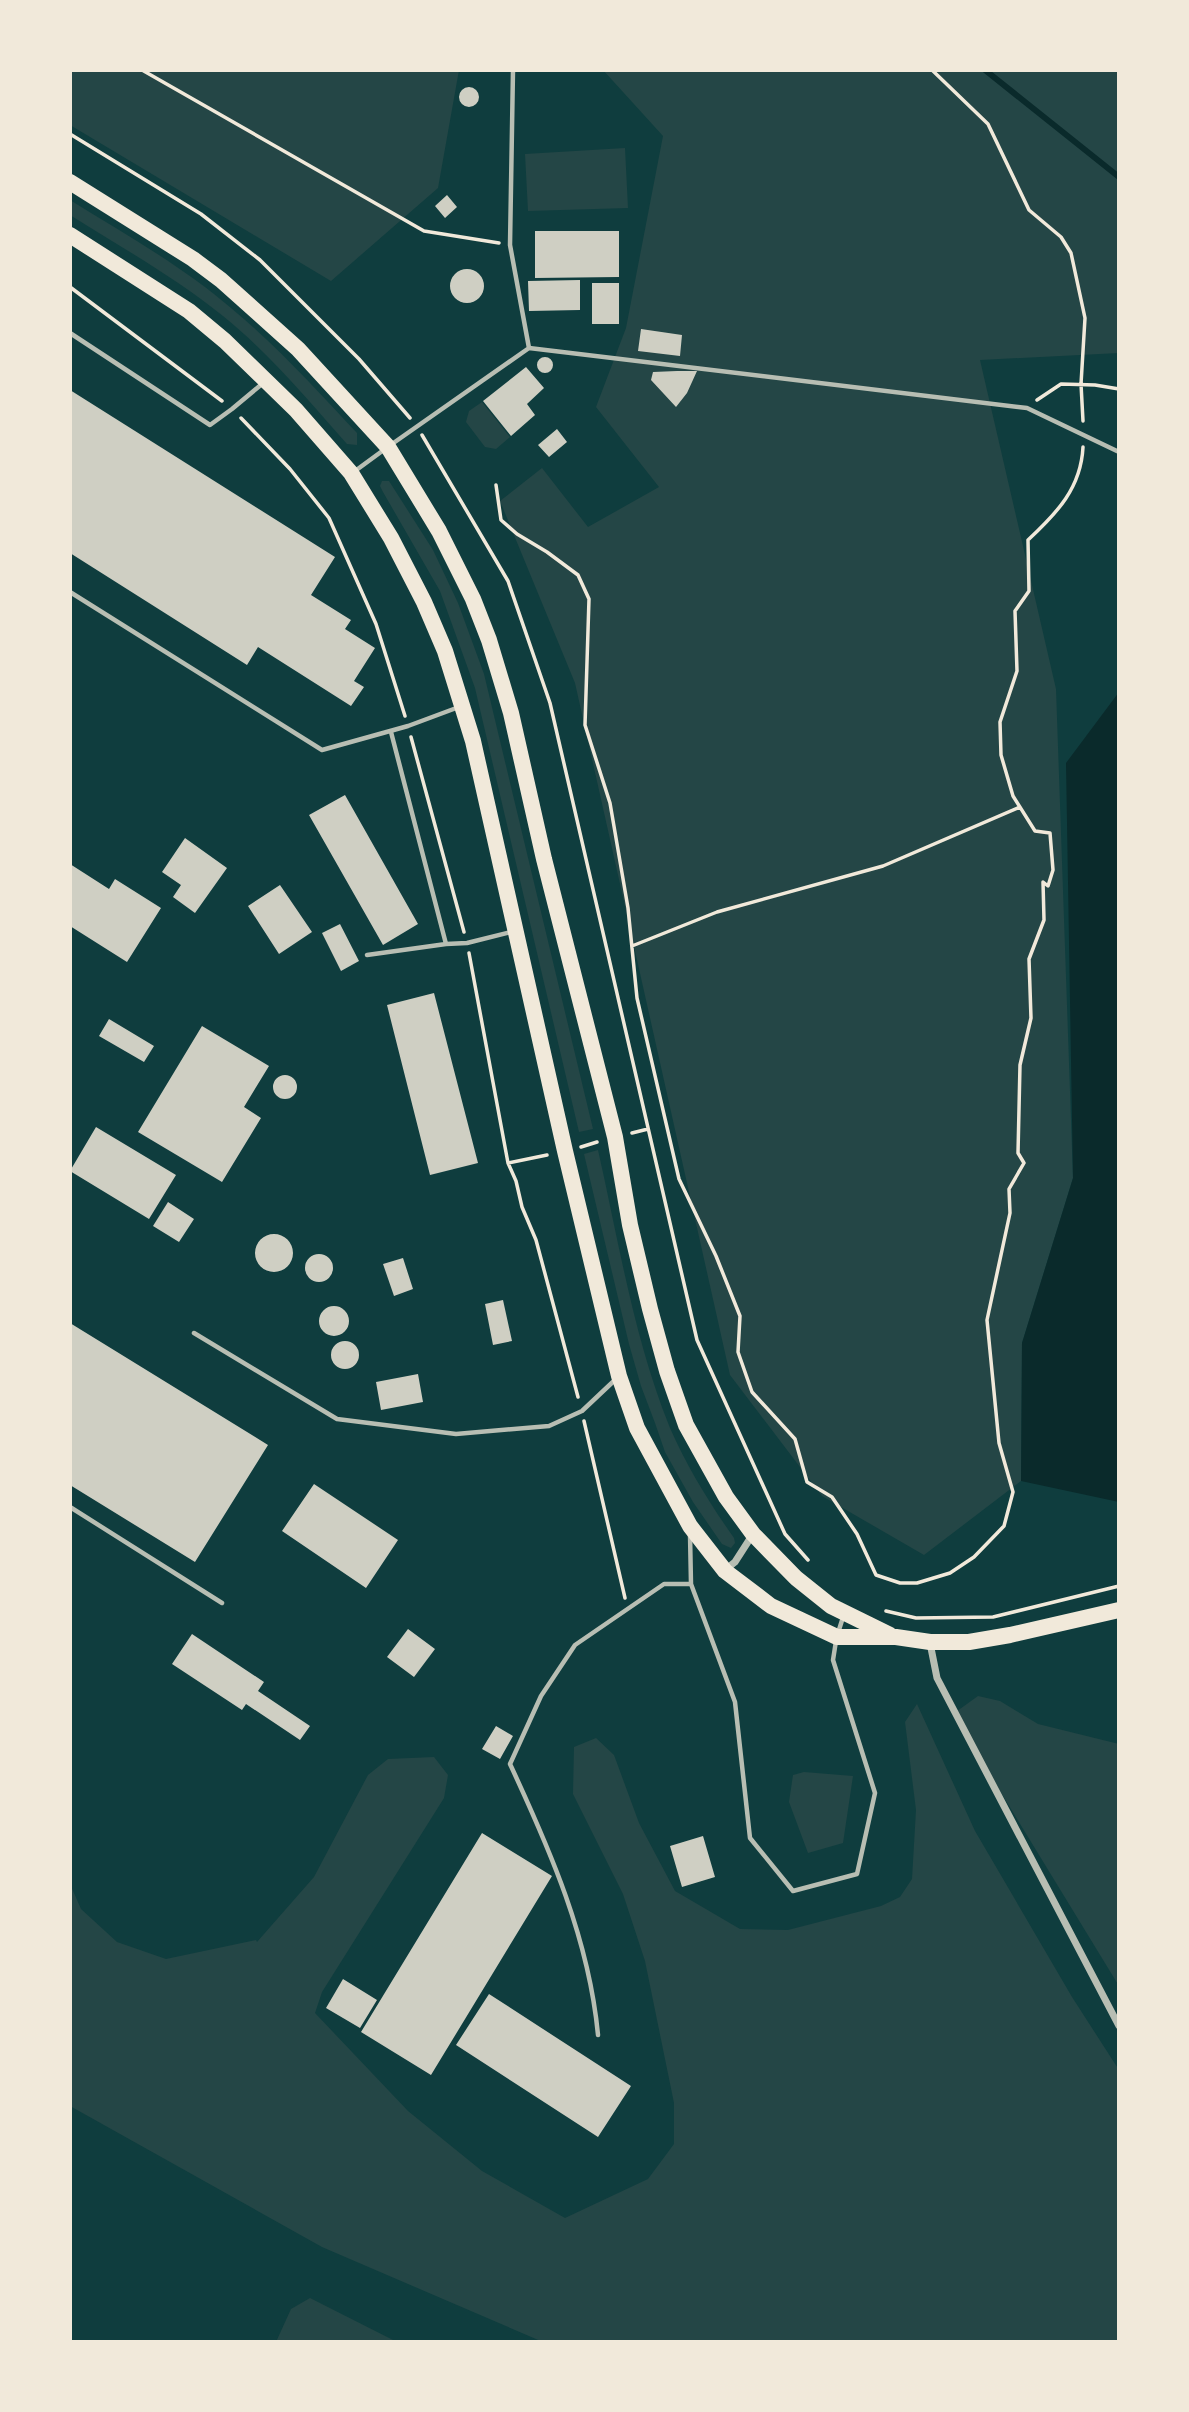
<svg xmlns="http://www.w3.org/2000/svg" width="1189" height="2412" viewBox="0 0 1189 2412" font-family="'DejaVu Sans',sans-serif">
<style>
.green{fill:#244646}
.water{fill:#0a2a2b}
.lines{fill:none;stroke-linecap:round;stroke-linejoin:round}
.stream{stroke:#0a2a2b;stroke-width:6}
.building{fill:#cfcfc3}
.path{stroke:#f1e9da;stroke-width:3.5}
.service{stroke:#b8beb3;stroke-width:4.5}
.minor{stroke:#b8beb3;stroke-width:7}
.primary{stroke:#f1e9da;stroke-width:16}
</style>
<rect width="100%" height="100%" fill="#0f3d3e"/>
<!-- green -->
<path class="green" d="M70,70H459L438,188L331,281L70,125Z
M603,70H1119V353L980,360L1056,689L1073,1178L1022,1343L1021,1481L924,1555L822,1496L730,1375L575,683L500,501L542,468L588,527L659,487L596,407L626,328L663,136Z
M625,148L628,208L528,211L525,154Z
M70,200C125,234 182,266 231,308C277,346 317,390 357,433V445L347,444C308,400 269,353 223,316C176,278 121,247 70,215Z
M482,402L510,437L496,449L485,447L466,422L469,411Z
M382,481H389L433,550L458,603L484,674L593,1129L579,1132L475,688L440,591L383,492L380,486Z
M598,1150C619,1243 634,1339 670,1428C687,1467 710,1504 734,1538L735,1543L731,1548L722,1544L693,1502L665,1452L655,1423L641,1386L629,1344L584,1154Z
M978,1696L1000,1701L1038,1724L1119,1744V1986L953,1714Z
M917,1704L975,1831L1072,1997L1119,2070V2342H543L322,2247L70,2106V1884L81,1909L117,1942L166,1959L256,1940L257,1942L314,1877L368,1775L388,1759L434,1757L448,1775L444,1798L322,1992L315,2013L408,2111L482,2171L565,2218L648,2179L674,2144V2103L645,1961L623,1894L573,1794L574,1747L596,1738L614,1755L639,1823L675,1891L740,1929L788,1930L881,1906L900,1897L912,1879L916,1810L905,1722Z
M804,1772L853,1776L843,1843L808,1853L789,1802L793,1775Z
M310,2298L397,2342H276L291,2309Z"/>
<!-- water -->
<path class="water" d="M1119,692V1502L1021,1481L1022,1343L1073,1178L1066,763Z"/>
<g class="lines">
<!-- stream -->
<path class="stream" d="M985,70L1119,177"/>
</g>
<!-- building -->
<path class="building" d="M459 97a10 10 0 1 1 20 0a10 10 0 1 1-20 0Z
M447,195L457,207L445,218L435,206Z
M535,231H619V277L535,278Z
M450 286a17 17 0 1 1 34 0a17 17 0 1 1-34 0Z
M580,280V310L529,311L528,281Z
M592,283H619V324H592Z
M641,329L682,335L680,356L638,351Z
M537 365a8 8 0 1 1 16 0a8 8 0 1 1-16 0Z
M526,367L544,388L527,404L535,415L511,436L483,401Z
M677,371H697L687,393L676,407L651,380L653,372Z
M70,390L335,557L311,595L351,620L345,629L375,648L354,681L364,687L351,706L258,647L247,665L70,553Z
M557,429L567,442L549,457L538,445Z
M345,795L418,924L383,945L309,815Z
M185,838L227,868L195,913L173,897L181,885L162,872Z
M70,864L109,889L115,879L161,908L127,962L70,926Z
M280,885L312,932L279,954L248,906Z
M340,924L359,961L341,971L322,933Z
M434,993L478,1163L430,1175L387,1005Z
M109,1019L154,1046L144,1062L99,1036Z
M202,1026L269,1066L244,1107L261,1118L222,1182L138,1132Z
M273 1087a12 12 0 1 1 24 0a12 12 0 1 1-24 0Z
M96,1127L176,1175L149,1219L70,1171Z
M168,1202L194,1219L179,1242L153,1226Z
M255 1253a19 19 0 1 1 38 0a19 19 0 1 1-38 0Z
M305 1268a14 14 0 1 1 28 0a14 14 0 1 1-28 0Z
M403,1258L413,1289L394,1296L383,1264Z
M503,1300L512,1341L493,1345L485,1304Z
M319 1321a15 15 0 1 1 30 0a15 15 0 1 1-30 0Z
M70,1323L268,1445L195,1562L70,1485Z
M331 1355a14 14 0 1 1 28 0a14 14 0 1 1-28 0Z
M418,1374L423,1402L381,1410L376,1382Z
M314,1484L398,1540L366,1588L282,1531Z
M408,1629L435,1649L414,1677L387,1657Z
M192,1634L264,1682L258,1691L310,1726L300,1740L246,1704L242,1710L172,1664Z
M496,1726L513,1736L500,1759L482,1749Z
M482,1833L552,1876L431,2075L361,2032Z
M703,1836L715,1877L682,1887L670,1846Z
M343,1979L377,2000L360,2028L326,2008Z
M489,1994L631,2086L598,2137L456,2045Z"/>
<g class="lines">
<!-- path -->
<path class="path" d="M142,70L424,231L499,243
M932,70L988,124L1029,210L1061,237L1071,253L1085,318L1081,384L1083,421
M70,134L201,214L260,260L359,359L410,418
M70,287L222,401
M1037,400L1061,384L1095,385L1119,389
M241,418L290,469L329,518L376,624L405,716
M422,435L508,581L550,703L697,1340L785,1534L808,1560
M496,485L501,520L517,534L547,552L578,575L589,599L585,725L610,803L628,908L637,998L679,1179L716,1256L740,1316L738,1352L752,1392L795,1439L807,1482L832,1497L857,1534L876,1575L900,1583H917L950,1573L974,1557L1004,1526L1013,1492L999,1443L987,1320L1010,1213L1009,1189L1024,1163L1018,1153L1020,1065L1031,1018L1029,959L1044,920L1043,882L1048,886L1053,870L1050,833L1035,831L1013,796L1001,755L1000,722L1017,671L1015,611L1029,591L1028,540C1057,513 1081,488 1083,447
M411,737L464,932
M632,946L717,912L883,866L1020,807
M469,953L508,1163L516,1181L522,1207L536,1240L578,1397
M632,1133L648,1129
M581,1147L597,1142
M508,1163L547,1155
M584,1421L625,1598
M886,1611L916,1618L993,1617L1119,1586"/>
<!-- service -->
<path class="service" d="M70,333L210,425L232,409L262,384
M529,348L1027,408L1119,452
M392,444L529,348L510,245L513,70
M355,471L385,449
M70,592L322,750L408,726L459,707
M391,732L446,944L467,943L511,932
M367,955L446,944
M194,1333L337,1419L456,1434L549,1426L582,1411L617,1378
M70,1507L222,1603
M690,1534L691,1584L735,1702L750,1838L793,1891L857,1874L875,1793L833,1660L836,1641
M838,1633L844,1614
M598,2035C589,1939 550,1850 510,1764L541,1696L575,1645L664,1584H691"/>
<!-- minor -->
<path class="minor" d="M725,1570L735,1562L753,1534
M930,1643L937,1678L1119,2026"/>
<!-- primary -->
<path class="primary" d="M70,182L193,259L221,280L298,349L388,447L439,531L473,599L489,640L511,713L544,859L615,1137L630,1225L650,1309L667,1371L686,1425L726,1497L753,1534L796,1578L831,1606L890,1635
M70,235L189,311L225,341L296,410L351,473L391,538L424,602L445,651L473,741L565,1151L619,1376L637,1428L690,1526L725,1571L771,1606L837,1637H896L930,1642H969L1010,1635L1119,1610"/>
</g>
<!-- border -->
<rect width="1189" height="2412" fill="none" stroke="#f1e9da" stroke-width="144"/>
</svg>
